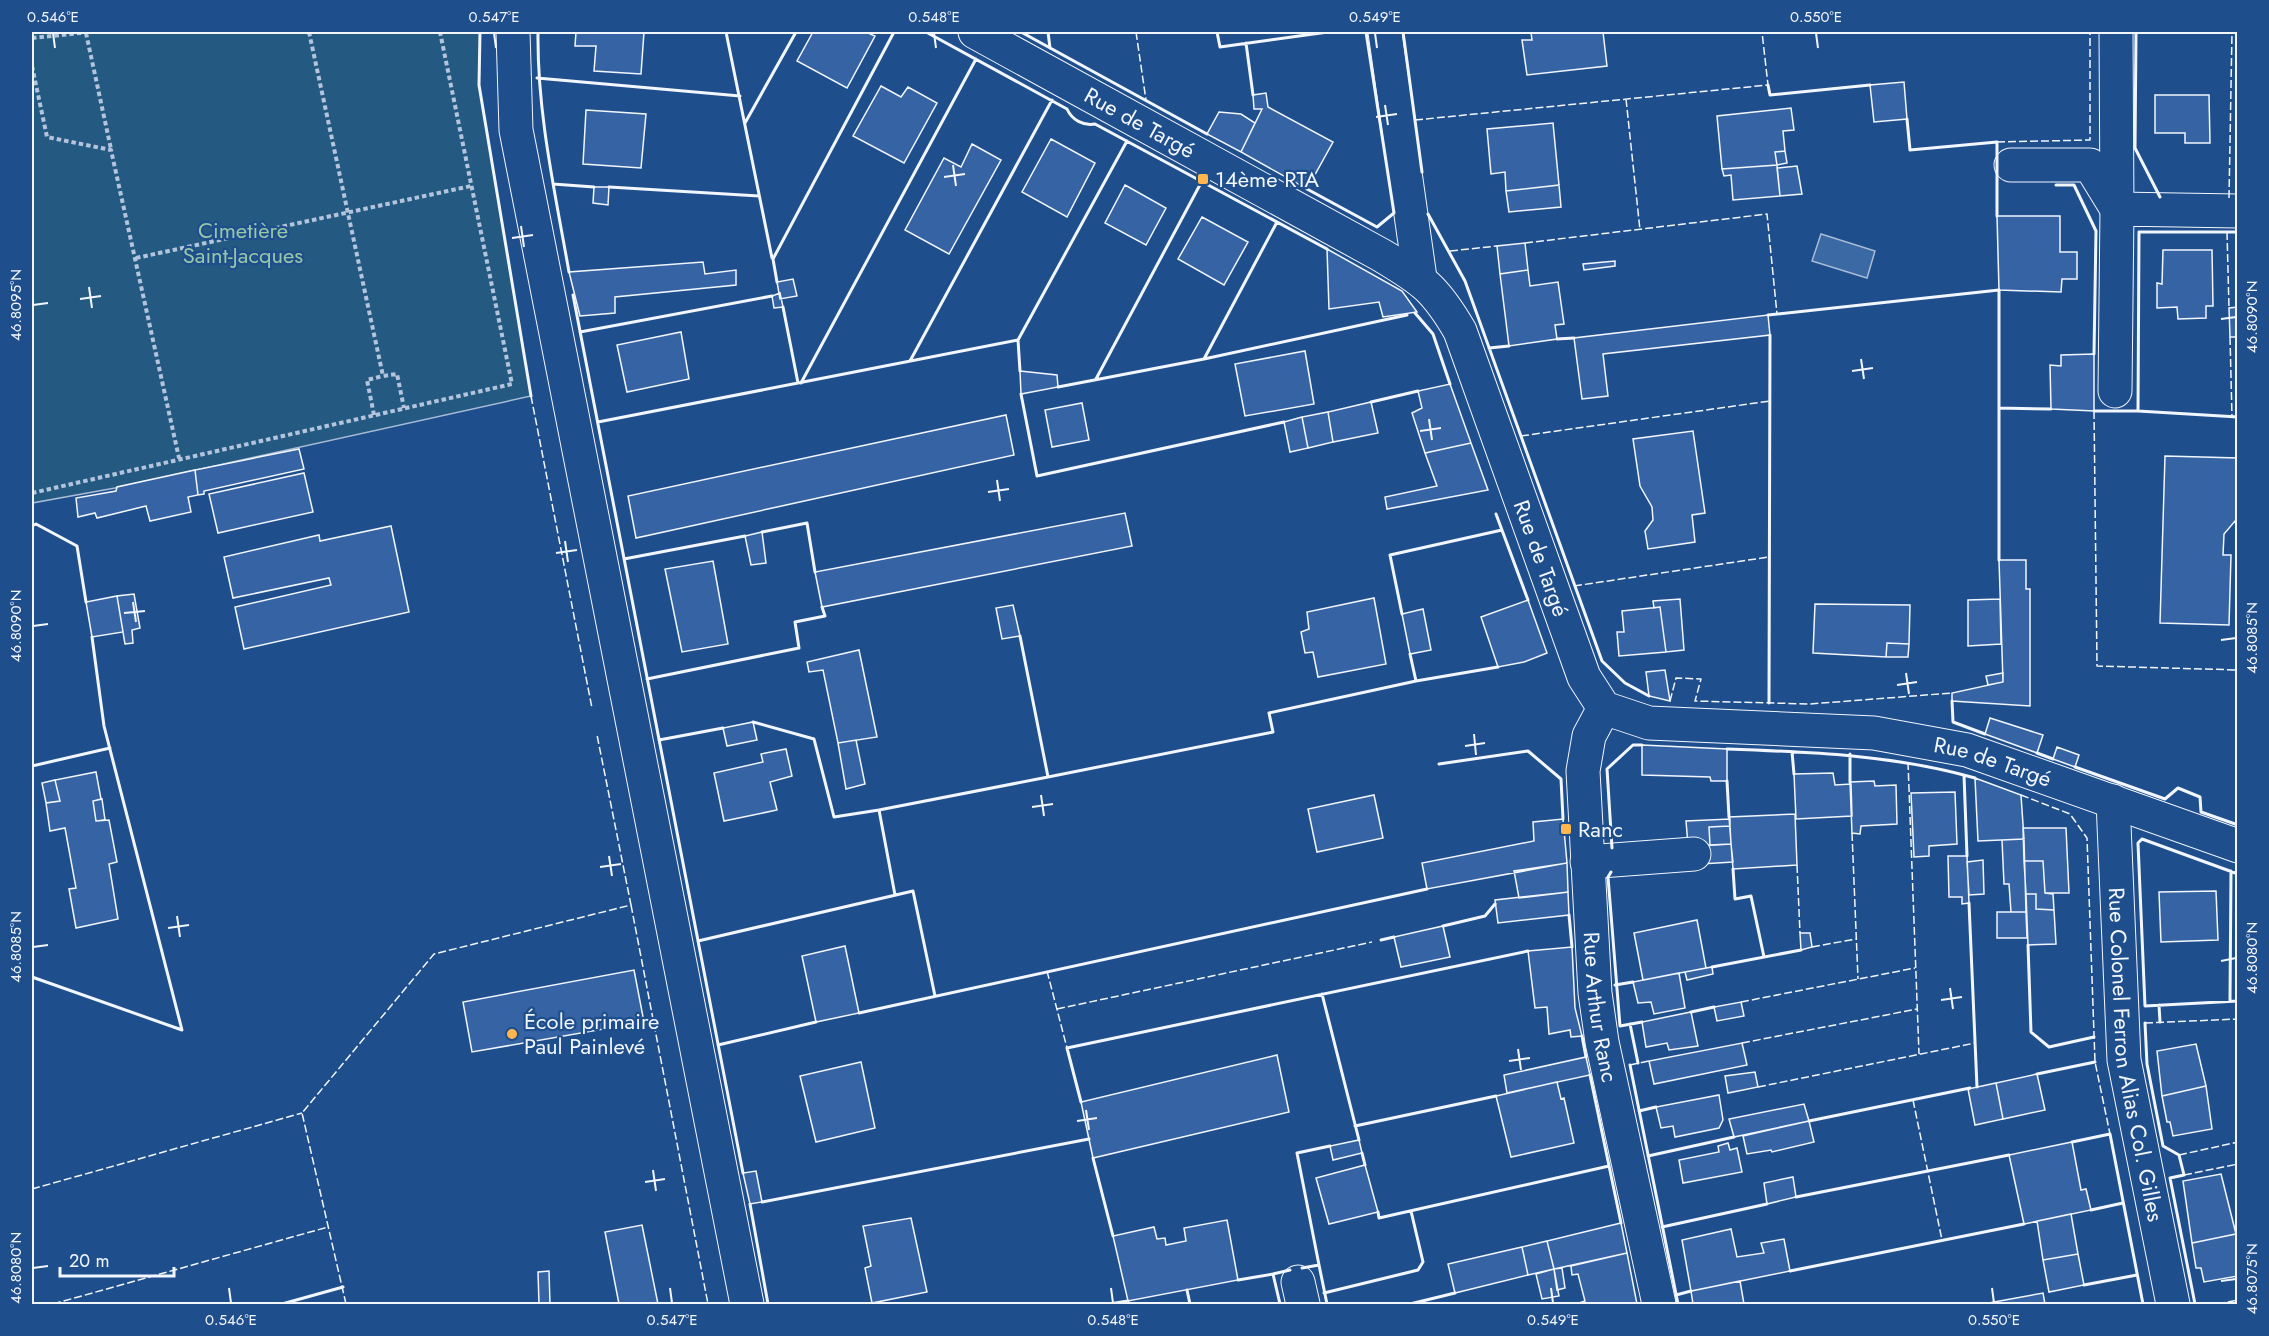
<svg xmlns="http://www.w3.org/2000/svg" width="2269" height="1336" viewBox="0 0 2269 1336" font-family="Jost,sans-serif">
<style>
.green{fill:#245a82;stroke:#a8bbd7;stroke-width:1.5}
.water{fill:#3b69a3;stroke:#a8bbd7;stroke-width:1.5}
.building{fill:#3563a3;stroke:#f2f6ff;stroke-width:1.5}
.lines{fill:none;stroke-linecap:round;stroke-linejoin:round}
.minor-casing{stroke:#f2f6ff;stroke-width:35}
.path{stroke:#b3c4dc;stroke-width:4;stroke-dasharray:4.5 3;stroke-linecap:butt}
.minor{stroke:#1f4e8c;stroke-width:33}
.fence{stroke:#f2f6ff;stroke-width:1.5;stroke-dasharray:8 3;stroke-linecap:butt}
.wall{stroke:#f2f6ff;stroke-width:3}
.ticks{fill:none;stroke:#f2f6ff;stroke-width:2}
.poi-dot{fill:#ffb74d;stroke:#1f4e8c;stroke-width:2}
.labels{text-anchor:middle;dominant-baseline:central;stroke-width:4.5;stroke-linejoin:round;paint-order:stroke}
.street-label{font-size:22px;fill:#f2f6ff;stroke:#1f4e8c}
.poi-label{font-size:22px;fill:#f2f6ff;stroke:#1f4e8c;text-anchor:start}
.park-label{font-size:22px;fill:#97c8a6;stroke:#1f4e8c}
.neatline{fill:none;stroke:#f2f6ff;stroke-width:2}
.ticks-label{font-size:15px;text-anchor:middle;fill:#f2f6ff}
</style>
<rect width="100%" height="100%" fill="#1f4e8c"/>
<!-- green -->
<path class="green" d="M32,32H480L479,85L531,396L115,488L32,503Z"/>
<!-- water -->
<path class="water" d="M1821,234L1875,251L1867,278L1812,261Z"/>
<!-- building -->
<path class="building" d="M576,32H644L641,74L594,71L596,46H575Z
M813,32H866L875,36L847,88L797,61Z
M1531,32H1603L1607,66L1527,75L1522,40H1532Z
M1904,82L1907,119L1874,122L1870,85Z
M881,86L901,97L908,87L937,103L904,163L853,136Z
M1266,93L1268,107L1333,142L1307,189L1241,152L1262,109H1254L1253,95Z
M2155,95H2209L2210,143H2185V133H2155Z
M1791,108L1794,130L1783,131L1785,151L1775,152L1777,165L1722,169L1717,116Z
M586,110L646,114L641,168L583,164Z
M1219,112L1241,114L1255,123L1241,152L1207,134Z
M1553,123L1559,185L1506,191L1505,172L1491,174L1487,129Z
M1051,139L1095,163L1067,217L1022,192Z
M972,144L1001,160L949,254L905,230L944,158L961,167Z
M1785,151L1787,163L1777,165L1775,152Z
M1777,165L1780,196L1733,200L1731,175L1724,176L1722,169Z
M1797,166L1802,194L1780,196L1777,168Z
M1125,185L1166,208L1146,245L1105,223Z
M1559,185L1561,207L1509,212L1506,191Z
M594,187H609L608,205L593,203Z
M1997,216H2060V252H2077V279H2062L2061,292L1999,290Z
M1202,217L1248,242L1224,285L1178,259Z
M1525,243L1528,270L1500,274L1497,246Z
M1327,249L1402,291L1417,312L1383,317L1379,302L1329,309Z
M2163,250H2212L2213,306H2206V318L2178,319L2177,307L2157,308V283L2162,284Z
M1615,261V266L1584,270L1583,264Z
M703,262L705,274L736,270V285L615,297V313L580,316L569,272Z
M1528,270L1530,286L1558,282L1564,324L1555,325L1557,339L1509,346L1500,274Z
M793,279L797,296L780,299L777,282Z
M780,293L783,307L774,308L772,296Z
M2238,307V337H2230L2229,308Z
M1768,315L1770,335L1603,354L1608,396L1582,399L1574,338Z
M681,332L689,379L627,392L617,345Z
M1305,351L1314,404L1245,416L1235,364Z
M2094,354V411L2051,409L2050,365L2061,366V355Z
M1020,371L1057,375L1058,387L1021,394Z
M1450,384L1471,443L1425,453L1412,413L1422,408L1418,391Z
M1371,402L1378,433L1333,442L1328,412Z
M1082,403L1089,440L1052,447L1045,410Z
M1328,412L1333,442L1308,448L1302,417Z
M1006,415L1014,455L636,538L628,496Z
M1302,417L1308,448L1290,452L1284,422Z
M1693,431L1705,513L1692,515L1695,542L1648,549L1645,531L1653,520L1652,507L1640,486L1633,439Z
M1471,443L1488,490L1387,509L1385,497L1437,486L1425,453Z
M299,449L304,469L204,491V494L198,495L195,470Z
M2165,456L2238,458V524L2235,521L2224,534L2223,555H2231L2229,625L2160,623Z
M195,470L198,495L188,497L191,512L150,521L146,506L97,518L95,513L78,517L76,498L116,491L117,487Z
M304,473L313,512L218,533L209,494Z
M1125,513L1132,546L822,607L815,572Z
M391,526L409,612L244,649L235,607L331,585L329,578L233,598L224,557L319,535L320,541Z
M762,532L766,563L751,565L745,536Z
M1999,560H2026V589H2030V706L1952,701V693L2003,682Z
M713,561L728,644L682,652L665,569Z
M134,594L140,628L132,630L133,643L125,644L117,596Z
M117,596L123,632L92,637L86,602Z
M1374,598L1386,664L1318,677L1313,652L1305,653L1301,632L1309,629L1307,612Z
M1680,599L1684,650L1666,652L1660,607L1654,608L1653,601Z
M2000,599L2001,644L1968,646V600Z
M1528,600L1547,653L1524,662L1498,667L1481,617Z
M1815,604L1910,605L1909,644L1887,643L1886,657L1813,653Z
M1013,605L1020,636L1002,639L996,608Z
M1660,607L1666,652L1619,656L1617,632H1624L1622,611Z
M1423,609L1431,650L1410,654L1402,614Z
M1887,643L1909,644L1908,657H1886Z
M859,650L877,737L838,743L823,670L809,672L807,662Z
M1665,670L1670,701L1649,696L1646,672Z
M2003,673V682L1988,685L1986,676Z
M1990,718L2043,735L2037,753L1985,734Z
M753,722L757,740L727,746L723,728Z
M856,740L865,784L846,789L838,743Z
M1642,745L1727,749V781H1711L1710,777L1642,775Z
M2057,747L2079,755L2075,767L2053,759Z
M786,749L792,776L770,782L777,810L724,821L714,773L763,762L761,754Z
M96,772L101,799L93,801L96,821L109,820L117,862L109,864L118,919L76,928L69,889L76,888L65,828L50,831L46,803L60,801L55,780Z
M1833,773L1835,785L1851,784L1852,816L1796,819L1794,774Z
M1975,778L2021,795L2024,839L1978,841Z
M55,780L60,801L46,803L42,783Z
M1874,781L1875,786L1896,785L1897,824L1861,826L1860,834L1852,833L1850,782Z
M1955,792L1957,844L1929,846V856L1914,857L1911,793Z
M1374,795L1383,838L1317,852L1308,809Z
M102,799L105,820L96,821L93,801Z
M1795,814L1797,865L1733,869L1729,817Z
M1563,819L1567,863L1427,889L1422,863L1534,841L1533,822Z
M1730,819V826L1709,827L1710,845H1688L1686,821Z
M1730,826L1731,844L1710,845L1709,827Z
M2023,828H2066L2069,893H2045L2043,861H2024Z
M2024,839L2026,912H2011L2009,884H2004L2002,840Z
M1731,844L1733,862L1701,864L1700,846Z
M1948,856H1967L1969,903L1962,904V897H1949Z
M1983,860L1984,894L1969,895L1967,862Z
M2024,861H2043L2045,893L2053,894L2054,910L2036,909V894H2026Z
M1567,863L1568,892L1519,898L1514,871Z
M2216,891L2218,940L2161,942L2159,892Z
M1568,892L1569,915L1498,923L1495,900Z
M2026,894H2036V909L2054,910L2056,944L2028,945Z
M1997,912H2026L2027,938H1997Z
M1697,920L1706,968L1643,980L1634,933Z
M1443,926L1450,957L1401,967L1394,937Z
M1800,933H1810L1812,947L1801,950Z
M845,946L859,1013L816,1022L802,956Z
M1572,947L1575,1008L1582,1036L1571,1037L1570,1030L1549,1034L1547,1007L1535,1008L1528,951Z
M1712,967L1713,974L1687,980L1685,972Z
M634,970L644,1022L472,1052L463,1002Z
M1679,973L1685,1008L1654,1014L1651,1002L1638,1003L1633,982Z
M1741,1002L1744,1016L1717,1021L1714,1007Z
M1691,1012L1698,1046L1669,1050L1667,1043L1646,1047L1642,1022Z
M1742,1043L1747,1065L1654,1084L1649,1061Z
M2196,1044L2206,1086L2162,1096L2157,1051Z
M1277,1055L1289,1112L1093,1158L1081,1102Z
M1586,1057L1590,1075L1507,1093L1504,1075Z
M861,1062L875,1128L816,1142L800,1076Z
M1755,1072L1758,1087L1728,1093L1725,1076Z
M2037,1074L2045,1110L2003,1119L1996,1083Z
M1557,1082L1561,1099L1564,1098L1574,1143L1511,1157L1496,1096Z
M1996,1083L2003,1119L1975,1125L1968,1089Z
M2206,1086L2212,1129L2173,1136L2170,1122H2167L2162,1096Z
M1719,1095L1723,1120L1719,1128L1675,1137L1673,1126L1661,1128L1656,1107Z
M1804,1104L1809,1121L1734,1137L1729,1119Z
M1809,1121L1814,1142L1772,1152L1771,1150L1747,1154L1743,1136Z
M1359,1140L1362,1153L1333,1160L1330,1146Z
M2072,1142L2081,1190L2086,1189L2091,1210L2024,1224L2009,1155Z
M1728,1143L1730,1150L1737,1148L1742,1172L1683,1183L1679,1160L1719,1152L1718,1146Z
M1365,1165L1378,1212L1329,1224L1316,1178Z
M756,1171L762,1202L750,1204L743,1173Z
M2221,1174L2236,1234L2192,1243L2183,1181Z
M1793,1177L1796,1197L1767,1204L1764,1183Z
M2071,1214L2078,1254L2043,1260L2037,1221Z
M911,1218L927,1292L872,1303L865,1268L871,1266L863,1226Z
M1227,1220L1238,1280L1128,1301L1113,1236L1154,1227L1157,1239L1165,1238L1166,1245L1186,1241L1184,1228Z
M1621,1223L1627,1253L1554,1269L1547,1241Z
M642,1225L658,1304H619L605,1232Z
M1731,1229L1737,1257L1764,1253L1761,1243L1784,1239L1790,1271L1691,1291L1682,1240Z
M2236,1234L2238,1276L2204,1282L2201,1268H2196L2192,1243Z
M1547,1241L1554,1269L1528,1275L1522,1247Z
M1522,1247L1528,1275L1455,1293L1448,1264Z
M1627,1253L1637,1304H1576L1585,1301L1578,1274L1572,1275L1571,1266Z
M2078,1254L2084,1285L2049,1292L2043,1260Z
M1562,1268L1565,1288L1557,1290L1554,1269Z
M1554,1269L1559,1296L1542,1299L1536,1274Z
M549,1271L550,1304H539L538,1272Z
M1740,1281L1744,1304H1693L1691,1291Z
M2043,1293L2045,1304H1983Z"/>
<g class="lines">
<defs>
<g id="minor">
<path d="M513,32L516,130L747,1304"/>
<path id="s1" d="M975,32L1381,255C1423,280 1435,288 1460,331L1584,677L1604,708L1649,723L1874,733L1967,750L2238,846"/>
<path d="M1385,32L1420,278"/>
<path d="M2116,32L2117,209"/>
<path d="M2011,165H2090L2117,209"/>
<path d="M2115,391L2117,209L2238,211"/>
<path id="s2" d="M1604,708L1589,736L1583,771L1595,993L1602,1042L1659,1304"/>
<path id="s3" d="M2113,801L2124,1060L2173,1304"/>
<path d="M1587,862L1694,854"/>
<path d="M1298,1282L1303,1304"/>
</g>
</defs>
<!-- minor casing -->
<use href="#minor" class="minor-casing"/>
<!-- path -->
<path class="path" d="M309,32L383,376L397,374L404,408
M86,33L111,149
M32,38L90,32
M32,66L47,137L111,150L179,458
M136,258L471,186
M374,415L367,380L383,376
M32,493L512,384L440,32"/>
<!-- minor -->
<use href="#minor" class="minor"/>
<!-- fence -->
<path class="fence" d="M1136,32L1146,100
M1626,99L1640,230
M1415,120L1768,85L1762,32
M1997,142L2090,140V32
M2229,198L2232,32
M2227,232L2229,308
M1525,243L1767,214L1777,314
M1450,251L1497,246
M2230,337L2232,417
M531,396L592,708
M2094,411L2097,666L2238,670
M1521,436L1770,401
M1574,586L1769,557
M1670,701L1676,678L1701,679L1695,701L1810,704L1952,693
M1908,762L1919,1054
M2021,795L2070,814L2087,838L2095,1062L2110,1134
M1852,833L1858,979
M1797,865L1800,933
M631,905L708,1304
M1812,947L1856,939
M1047,971L1067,1048
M1741,1002L1915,968
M1057,1009L1372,942
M2145,1023L2238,1019
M1742,1043L1917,1009
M1630,1065L1649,1061
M1758,1087L1975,1043
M1913,1100L1942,1240
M2179,1155L2238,1142
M2184,1175L2238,1164
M32,1189L302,1113
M53,1304L328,1227
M346,1304L302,1113L434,954L631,905L597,735
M2217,1304L2238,1300"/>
<!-- wall -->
<path class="wall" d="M480,32L479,85L531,396
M538,32C537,113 555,192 569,272
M726,32L772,258
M926,32L1067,109C1072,120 1083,126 1095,124L1327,249
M1021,32L1207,134
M1048,32L1050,48
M1217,32L1220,47L1328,32
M1403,32L1422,172
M2136,32L2135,148L2160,197
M1246,43L1253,95
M537,78L740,96
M1768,85L1770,95L1870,85
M1907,119L1910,150L1997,142V216
M745,123L796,32
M553,184L594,187
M2056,185H2074L2096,231L2094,354
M609,187L759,196
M1307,189L1377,227L1394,213L1366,32
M1428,214L1465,281L1602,661L1625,683L1649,696
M777,282L773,259L894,32
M573,295L743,1173
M783,307L798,383L1018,340L1020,371
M1415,313L1433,334L1450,384
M1768,315L1999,290V560
M580,332L772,296
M1557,339L1574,338
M1018,340L1127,141
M1489,348L1509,346
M1204,359L1407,315
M910,361L1052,100
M1096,379L1202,181
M801,383L976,59
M1058,387L1204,359L1277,222
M1021,394L1037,476L1284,422
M1371,402L1418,391
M1999,408L2051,409
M2094,411H2138L2139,232H2238
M2138,411L2238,417
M598,422L798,383
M1496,514L1528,600
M32,526L36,524L77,546L86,602
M762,532L807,523L815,572
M624,559L745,536
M1402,614L1390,555L1502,530
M1020,636L1048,777L1273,732L1269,713L1416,681L1498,667
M1410,654L1416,681
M647,679L799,648L795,622L825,616L822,607
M1952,701L1953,722L1985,734
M1769,703L1770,335
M753,722L814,739L834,817L879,810
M659,740L723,728
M1727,749C1811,752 1894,755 1975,778
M1792,752L1794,774
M2037,753L2053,759
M1850,754V782
M1439,764L1528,751L1561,779L1563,819
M32,766L110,748
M2075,767L2165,799L2178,788L2200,797L2201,812L2238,825
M1964,775L1967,856
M1727,781L1729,817
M1612,848L1607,769L1633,745H1642
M1733,869L1735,899L1751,896L1764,957
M1611,872L1608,877L1620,1026L1642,1022
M2238,874L2142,839L2138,843L2145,1006L2238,1001
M895,895L879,810L1048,777
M1969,903L1977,1087
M1569,915L1572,947
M1443,926L1485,916L1495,904
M1381,940L1394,937
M698,941L913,891L935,996
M2028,945L2031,1032L2049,1047L2094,1037
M1712,967L1801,950
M32,977L182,1030L104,726L92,637
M1615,985L1633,982
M1322,994L1359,1140
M2230,1001L2231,871
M2159,1005L2160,1022
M1691,1012L1714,1007
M859,1013L1427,889
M2145,1023L2147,1064L2163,1146L2179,1155L2184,1175L2170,1178L2195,1304
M1630,1024L1638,1063
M1582,1036L1586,1057
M718,1045L816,1022
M1630,1065L1678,1304
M2037,1074L2095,1062
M1590,1075L1621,1223
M1081,1102L1067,1048L1528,951
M1639,1111L1656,1107
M1809,1121L1970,1088
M1355,1126L1496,1096
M2072,1142L2110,1134L2143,1304
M1362,1153L1365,1165
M1648,1156L1734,1137
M1093,1158L1113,1236
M1796,1197L2009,1155
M762,1202L1089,1139
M750,1204L768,1304
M2091,1210L2123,1203
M1378,1212L1379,1218L1609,1166
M1662,1227L1767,1204
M1319,1265L1297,1153L1330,1146
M1302,1268L1319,1265L1327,1304
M1790,1271L2024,1224
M1238,1280L1273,1274
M2084,1285L2137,1275
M1187,1290L1190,1304
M1324,1293L1418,1270L1423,1262L1411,1211
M1676,1295L1691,1291
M282,1304L343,1287
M1109,1304L1128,1301
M1280,1304L1273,1274L1290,1270
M1410,1304L1455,1293"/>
</g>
<!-- ticks -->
<path class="ticks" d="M53,33L55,48M494,33L496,48M934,33L936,48M1375,33L1377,48M1816,33L1818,48M1385,105L1388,125M1376,117L1397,114M953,165L956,186M944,177L965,174M521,226L524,247M512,238L533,235M89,287L92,308M80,299L101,296M33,305L48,303M2221,319L2236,317M1861,359L1864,379M1852,371L1873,368M1429,419L1432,440M1420,431L1441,428M997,480L1000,501M988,492L1009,489M565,541L568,562M556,553L577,550M133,602L136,622M124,613L145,611M33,626L48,624M2221,640L2236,638M1906,673L1909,694M1897,685L1917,682M1474,734L1476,755M1465,746L1485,743M1041,795L1044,816M1032,807L1053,804M609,856L612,876M600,867L621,864M177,916L180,937M168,928L189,925M33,947L48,945M2221,961L2236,958M1950,988L1953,1009M1941,1000L1962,997M1518,1049L1521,1070M1509,1061L1530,1058M1086,1110L1089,1130M1077,1121L1097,1118M653,1170L656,1191M645,1182L665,1179M33,1268L48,1266M2221,1281L2236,1279M229,1288L231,1303M670,1288L672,1303M1111,1288L1113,1303M1551,1288L1553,1303M1992,1288L1994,1303"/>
<!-- markers -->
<g class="poi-dot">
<rect x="1197" y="173" width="12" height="12" rx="3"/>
<rect x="1560" y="823" width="12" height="12" rx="3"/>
<circle cx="512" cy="1034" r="6"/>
</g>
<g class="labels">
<!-- street labels -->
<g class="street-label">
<text stroke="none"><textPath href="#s1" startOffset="188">Rue de Targé</textPath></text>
<text stroke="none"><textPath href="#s1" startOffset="816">Rue de Targé</textPath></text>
<text stroke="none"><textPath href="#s1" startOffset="1374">Rue de Targé</textPath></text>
<text stroke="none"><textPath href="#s2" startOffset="304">Rue Arthur Ranc</textPath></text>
<text stroke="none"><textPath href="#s3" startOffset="255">Rue Colonel Ferron Alias Col. Gilles</textPath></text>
</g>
<!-- poi labels -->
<g class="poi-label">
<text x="1215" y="179">14ème RTA</text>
<text x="1578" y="829">Ranc</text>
<text x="524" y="1021">École primaire<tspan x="524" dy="25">Paul Painlevé</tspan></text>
</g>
<!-- park labels -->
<g class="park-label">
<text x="243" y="230">Cimetière<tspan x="243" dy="25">Saint-Jacques</tspan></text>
</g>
</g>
<!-- border -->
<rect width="2269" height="1336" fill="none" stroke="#1f4e8c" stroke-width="66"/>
<!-- scale -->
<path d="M60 1267v9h114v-9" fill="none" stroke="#f2f6ff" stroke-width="3"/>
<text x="69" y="1267" font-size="18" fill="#f2f6ff" stroke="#1f4e8c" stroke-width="4.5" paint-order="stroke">20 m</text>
<rect x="33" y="33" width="2203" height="1270" class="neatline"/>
<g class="ticks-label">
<text x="53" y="22">0.546°E</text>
<text x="494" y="22">0.547°E</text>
<text x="934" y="22">0.548°E</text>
<text x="1375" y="22">0.549°E</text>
<text x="1816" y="22">0.550°E</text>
<text transform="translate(16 305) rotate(-90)" y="5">46.8095°N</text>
<text transform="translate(2252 317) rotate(-90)" y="5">46.8090°N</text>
<text transform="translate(16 626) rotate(-90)" y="5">46.8090°N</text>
<text transform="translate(2252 638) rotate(-90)" y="5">46.8085°N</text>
<text transform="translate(16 947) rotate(-90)" y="5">46.8085°N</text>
<text transform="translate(2252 958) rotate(-90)" y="5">46.8080°N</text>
<text transform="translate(16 1268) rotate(-90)" y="5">46.8080°N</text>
<text transform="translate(2252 1279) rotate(-90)" y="5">46.8075°N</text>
<text x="231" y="1325">0.546°E</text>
<text x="672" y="1325">0.547°E</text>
<text x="1113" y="1325">0.548°E</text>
<text x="1553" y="1325">0.549°E</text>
<text x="1994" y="1325">0.550°E</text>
</g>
</svg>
